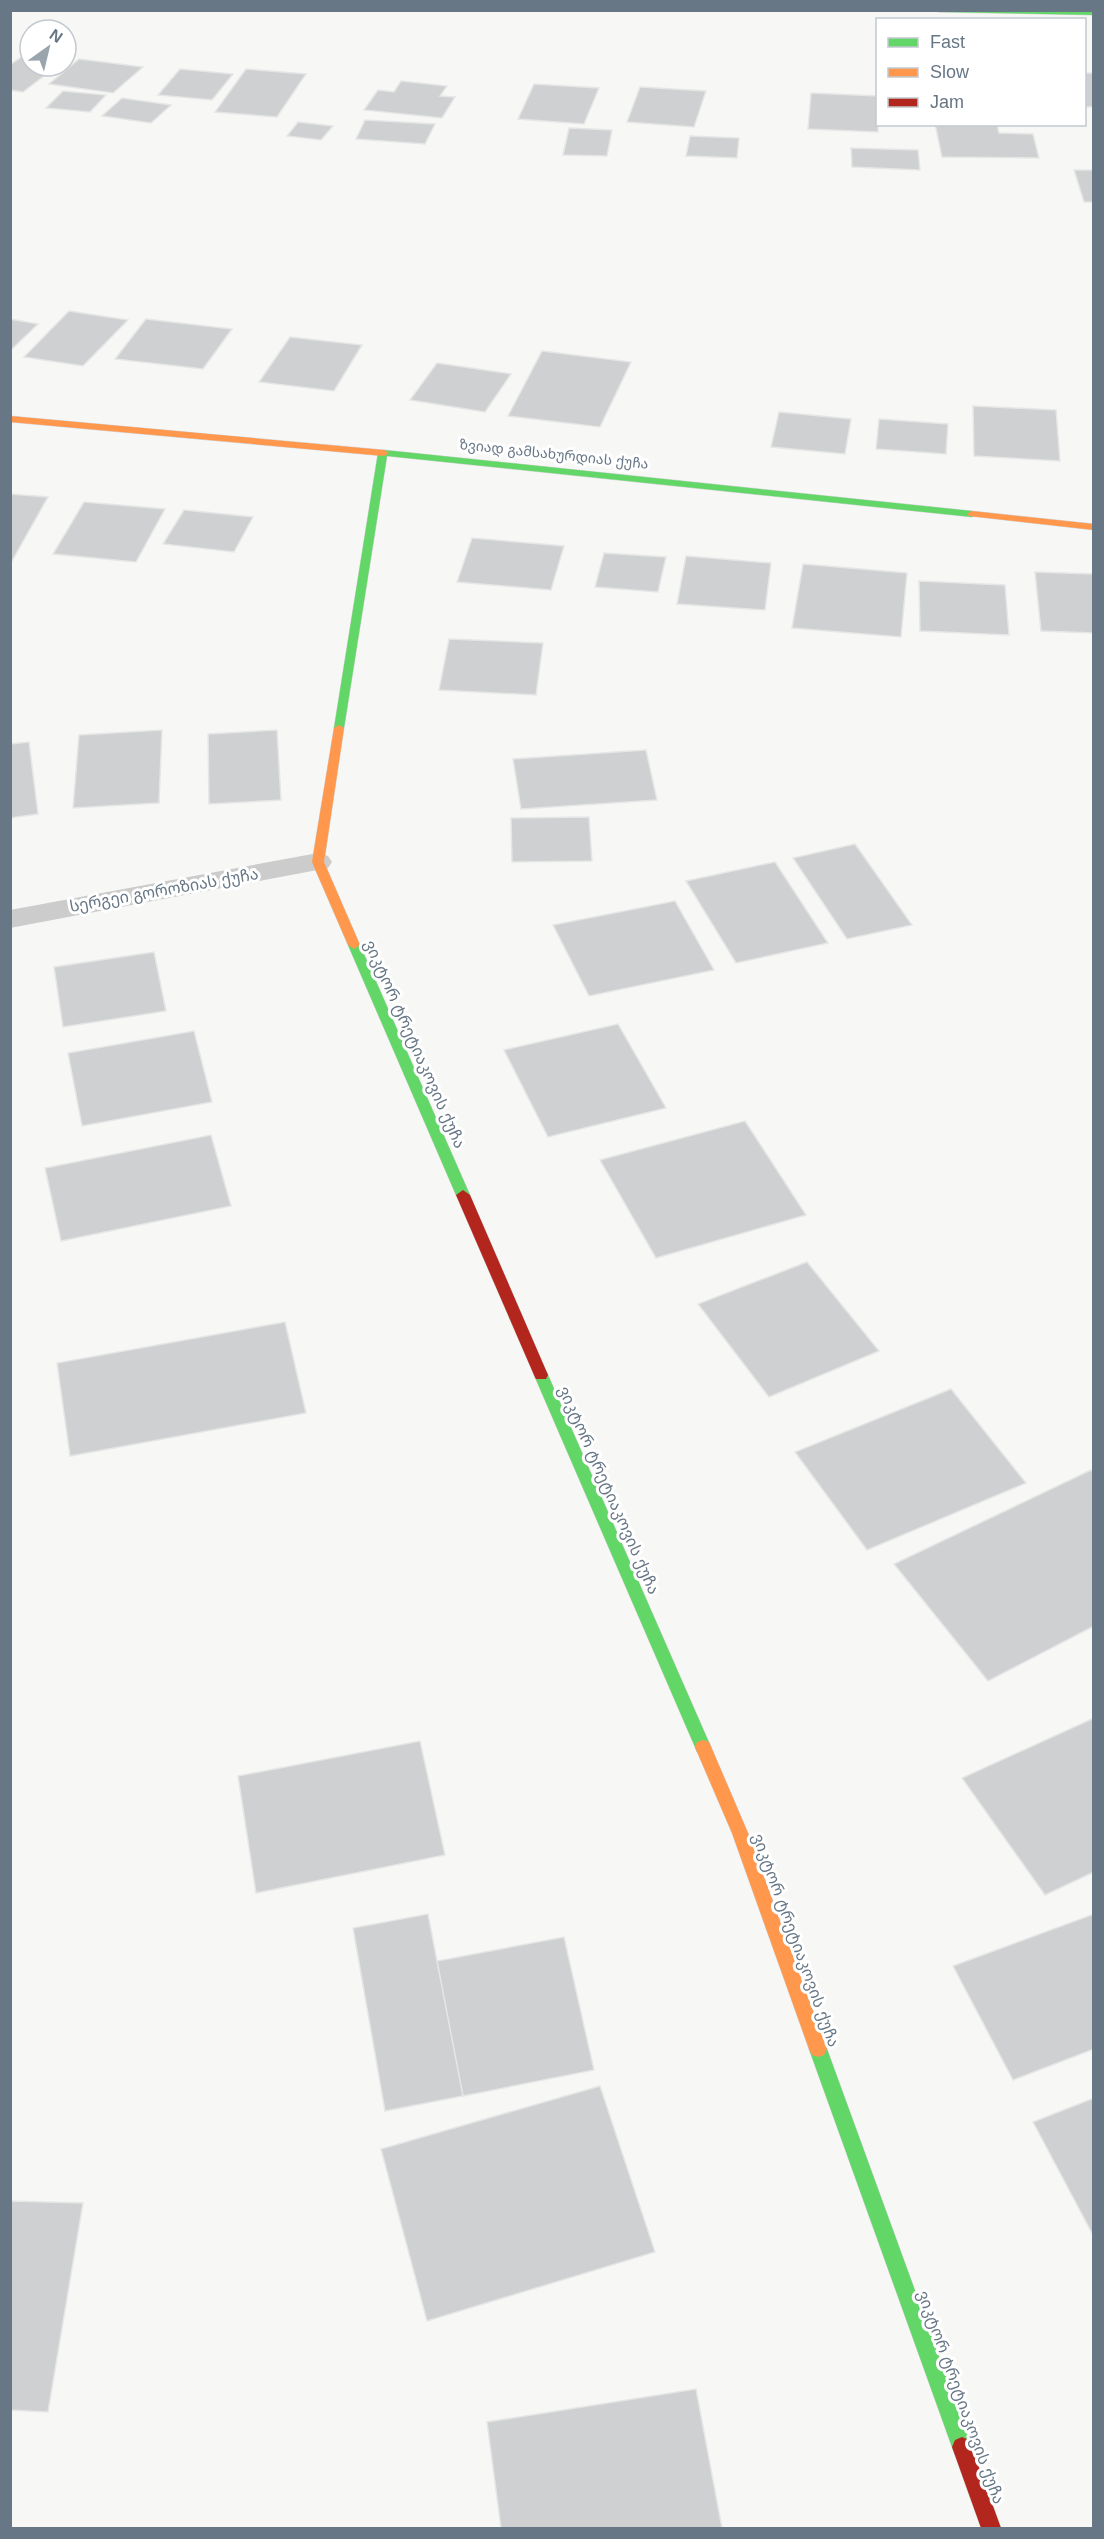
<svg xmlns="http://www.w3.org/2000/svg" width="1104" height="2539" viewBox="0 0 1104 2539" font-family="Arial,'Noto Sans Georgian',sans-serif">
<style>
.building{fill:#ced0d1;stroke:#e6e6e6;stroke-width:1.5}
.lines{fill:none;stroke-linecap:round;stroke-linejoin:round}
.fast-casing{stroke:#d4d5d6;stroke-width:1}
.slow-casing{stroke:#d4d5d6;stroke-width:1}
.jam-casing{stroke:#d4d5d6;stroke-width:1}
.street{fill:#cccccd;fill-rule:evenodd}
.fast{fill:#63d668;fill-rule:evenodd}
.slow{fill:#ff974d;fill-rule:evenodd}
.jam{fill:#b3261e;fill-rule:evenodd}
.labels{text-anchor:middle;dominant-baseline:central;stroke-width:6;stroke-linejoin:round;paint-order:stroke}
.far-street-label{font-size:14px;fill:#677786;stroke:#fff}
.street-label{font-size:16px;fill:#677786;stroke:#fff}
</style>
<rect width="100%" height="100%" fill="#f7f7f6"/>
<!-- building -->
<path class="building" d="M30,51V66H57L23,92L10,90V65Z
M79,59L143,67L113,93L49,84Z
M180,69L233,74L212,100L158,95Z
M246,69L306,74L277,117L215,112Z
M1084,73H1094V107H1084Z
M401,81L447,86L440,96L455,97L442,118L364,110L378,90L394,92Z
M534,84L599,88L584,124L518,119Z
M640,87L706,91L694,127L627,122Z
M63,91L106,95L90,112L46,108Z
M811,93L878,96V132L808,129Z
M122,98L171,105L151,123L102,116Z
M365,120L435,124L425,144L356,139Z
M298,122L333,126L321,140L287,136Z
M935,124H997L999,133L1033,134L1039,158L942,157Z
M569,128L612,130L607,156L563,155Z
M690,136L739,138L737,158L686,156Z
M851,148L918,150L920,170L852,167Z
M1074,170H1094V202H1084Z
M69,311L128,320L83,366L24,357Z
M10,319L38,324L11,350H10Z
M146,319L232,329L203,369L115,359Z
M290,337L362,345L334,391L259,382Z
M542,351L631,362L600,427L508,416Z
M437,363L511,374L485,412L410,400Z
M973,406L1056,410L1060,461L974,456Z
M779,412L851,419L845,454L771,447Z
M879,419L948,424L946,454L876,449Z
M10,494L48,497L12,561H10Z
M84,502L165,509L136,562L53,554Z
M184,510L253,517L234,552L163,544Z
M472,538L564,546L551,590L457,582Z
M604,553L666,557L658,592L595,587Z
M686,556L771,563L765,610L677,604Z
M803,564L907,573L901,637L792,628Z
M1035,572L1094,574V633L1041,631Z
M919,581L1005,585L1009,635L920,631Z
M449,639L543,643L536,695L439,690Z
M162,730L159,803L73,808L79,735Z
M277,730L281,800L209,804L208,734Z
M29,742L38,814L10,818V744Z
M646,750L657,800L521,809L513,759Z
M589,817L592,861L512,862L511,818Z
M855,844L912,925L847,939L793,858Z
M775,862L828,943L736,963L686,881Z
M675,901L714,970L589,996L553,925Z
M154,952L166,1011L63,1027L54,967Z
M618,1024L666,1108L548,1137L504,1050Z
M194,1031L212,1102L82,1126L68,1053Z
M745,1121L806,1215L656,1258L600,1160Z
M211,1135L231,1206L61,1241L45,1168Z
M807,1262L879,1351L769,1397L698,1304Z
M285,1322L306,1413L70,1456L57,1363Z
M951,1389L1026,1483L867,1550L795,1452Z
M1091,1470L1094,1473V1626L988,1681L894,1564Z
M1094,1718V1872L1045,1895L962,1778Z
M420,1741L445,1855L256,1893L238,1776Z
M428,1914L463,2096L385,2111L353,1928Z
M1094,1914V2049L1013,2080L953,1966Z
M564,1937L594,2070L463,2096L437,1961Z
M600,2086L655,2252L427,2321L381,2149Z
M1094,2098V2237L1033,2122Z
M10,2201L83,2203L48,2412L10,2410Z
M696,2389L722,2528H501L487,2422Z"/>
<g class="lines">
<defs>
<path id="fast" d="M935,10L1094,11V15L938,12Z
M384,450L972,511L977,514L972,517L387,456L344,728L339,731L334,728L378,453Z
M354,941L360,945L470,1195L468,1198L463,1200L456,1195L348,945Z
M541,1370L546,1371L548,1375L711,1747L709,1752L703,1754L697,1752L695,1747L534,1375L536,1371Z
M818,2041L824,2043L827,2049L972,2447L969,2454L962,2457L955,2454L952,2447L809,2049L812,2043Z"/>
<path id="slow" d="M10,416L384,450L389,453L384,456L10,422Z
M972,511L1094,524V530L969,516L967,514Z
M339,725L344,728L324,862L360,945L354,949L348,945L312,862L334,728Z
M703,1740L709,1742L748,1833L827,2049L824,2055L818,2057L812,2055L809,2049L732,1833L695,1747L697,1742Z"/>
<path id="jam" d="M463,1190L470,1195L548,1375L546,1379H536L534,1375L456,1195Z
M962,2437L969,2440L1001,2528H981L952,2447L955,2440Z"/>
</defs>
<!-- fast casing -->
<use href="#fast" class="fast-casing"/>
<!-- slow casing -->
<use href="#slow" class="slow-casing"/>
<!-- jam casing -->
<use href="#jam" class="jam-casing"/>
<!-- street -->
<path class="street" d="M318,853L328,856L332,862L328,868L10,928V910Z"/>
<!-- fast -->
<use href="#fast" class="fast"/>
<!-- slow -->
<use href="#slow" class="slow"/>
<!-- jam -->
<use href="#jam" class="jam"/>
</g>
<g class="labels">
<!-- far-street labels -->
<g class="far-street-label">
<text transform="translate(554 454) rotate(6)">ზვიად გამსახურდიას ქუჩა</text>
</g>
<!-- street labels -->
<g class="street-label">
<text transform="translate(164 890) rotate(-10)">სერგეი გოროზიას ქუჩა</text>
<text transform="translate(415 1044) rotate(66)">ვიკტორ ტრეტიაკოვის ქუჩა</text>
<text transform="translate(609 1490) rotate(66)">ვიკტორ ტრეტიაკოვის ქუჩა</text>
<text transform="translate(796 1940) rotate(70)">ვიკტორ ტრეტიაკოვის ქუჩა</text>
<text transform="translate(961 2397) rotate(70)">ვიკტორ ტრეტიაკოვის ქუჩა</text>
</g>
</g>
<!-- border -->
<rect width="1104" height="2539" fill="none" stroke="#677786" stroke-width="24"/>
<!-- legend -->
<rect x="876" y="18" width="210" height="108" fill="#ffffff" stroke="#c2c9cf" stroke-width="1.5"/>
<rect x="888" y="38" width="30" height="9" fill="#63d668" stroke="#c2c9cf" stroke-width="1.5"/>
<text x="930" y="48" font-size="18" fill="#677786">Fast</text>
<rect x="888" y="68" width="30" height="9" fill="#ff974d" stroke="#c2c9cf" stroke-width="1.5"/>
<text x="930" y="78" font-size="18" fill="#677786">Slow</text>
<rect x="888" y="98" width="30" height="9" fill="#b3261e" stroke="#c2c9cf" stroke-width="1.5"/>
<text x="930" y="108" font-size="18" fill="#677786">Jam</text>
<!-- north arrow -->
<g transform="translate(48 48) rotate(34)"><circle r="28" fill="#ffffff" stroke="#c2c9cf" stroke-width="1.5"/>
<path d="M0-4.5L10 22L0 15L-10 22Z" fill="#99a4ad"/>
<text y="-9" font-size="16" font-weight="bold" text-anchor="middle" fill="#677786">N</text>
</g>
</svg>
